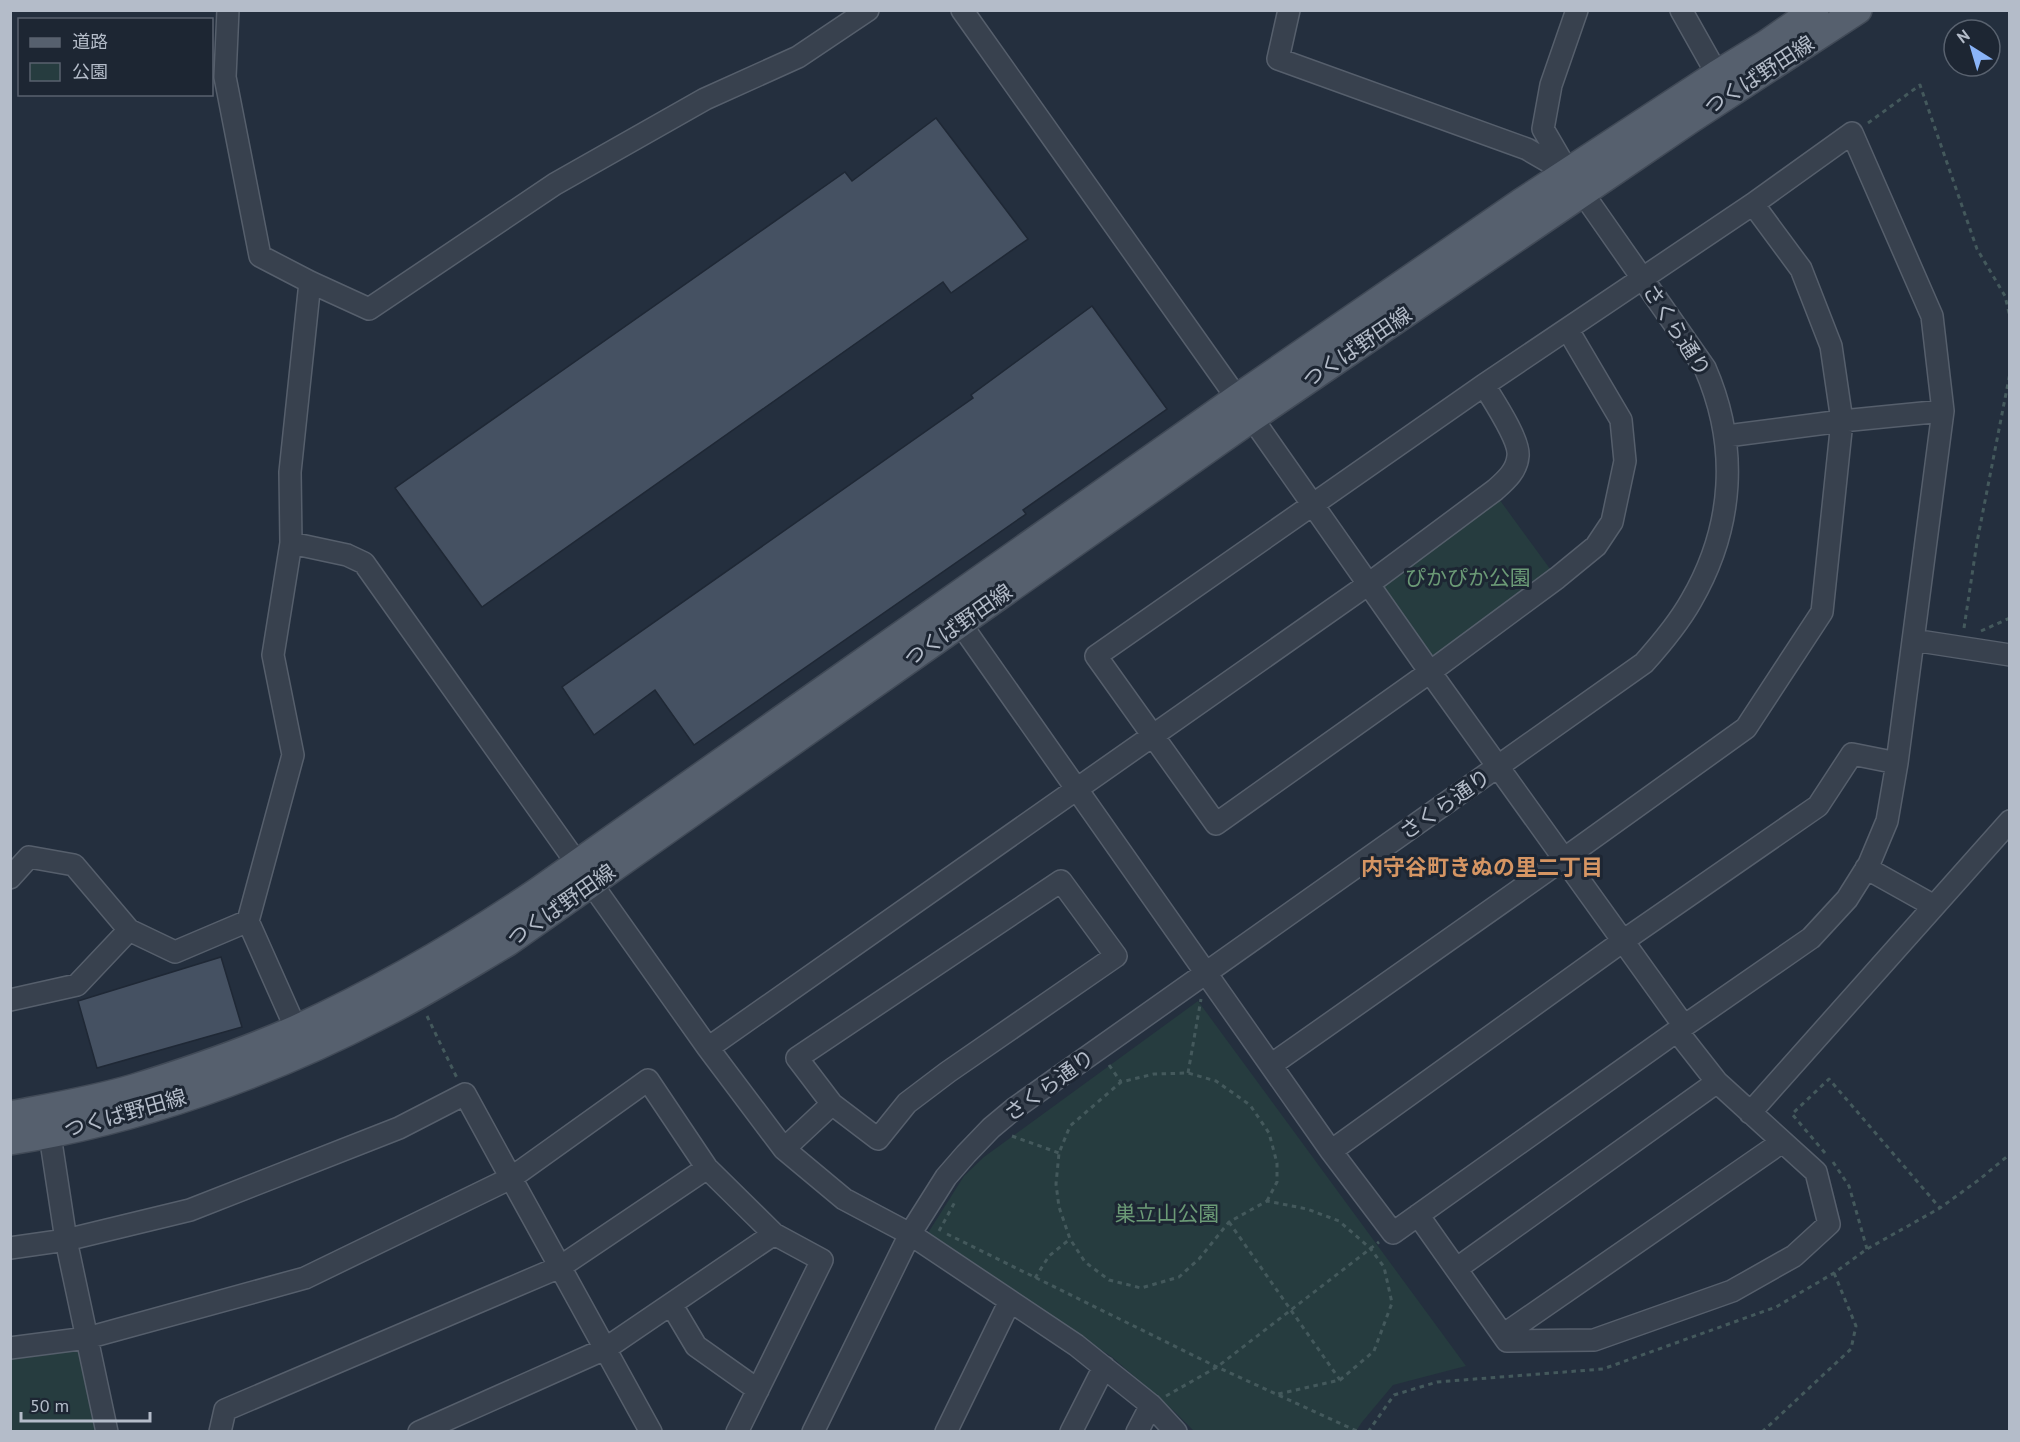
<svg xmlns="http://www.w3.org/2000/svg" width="2020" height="1442" viewBox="0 0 2020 1442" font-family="'PT Sans','Noto Sans JP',sans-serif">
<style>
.green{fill:#263c3f}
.building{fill:#455162;stroke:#1f2835;stroke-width:1.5}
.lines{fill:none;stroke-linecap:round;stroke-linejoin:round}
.minor-casing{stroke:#565f6c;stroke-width:24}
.major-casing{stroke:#414a57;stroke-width:30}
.path{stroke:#44595c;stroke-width:3;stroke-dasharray:4.5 4.5;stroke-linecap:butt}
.minor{stroke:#38414e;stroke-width:21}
.major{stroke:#56606e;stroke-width:27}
.labels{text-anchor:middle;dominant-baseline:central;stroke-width:6;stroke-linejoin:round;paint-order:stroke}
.street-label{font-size:21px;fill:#b4bcc9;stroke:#1d2633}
.park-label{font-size:21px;fill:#6b9a76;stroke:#1d2633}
.neighbourhood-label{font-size:22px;font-weight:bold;fill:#d59563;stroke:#1d2633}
</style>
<rect width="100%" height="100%" fill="#242f3e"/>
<!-- green -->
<path class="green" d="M1499,499L1553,573L1434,658L1381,583Z
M1198,1001L1466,1366L1393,1385L1362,1422L1356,1431H1194L1174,1411L1112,1357L1023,1299L928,1233L964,1176L984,1157Z
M78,1348L86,1357L101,1431L11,1432V1359Z"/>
<!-- building -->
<path class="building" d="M936,118L1028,239L951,293L943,282L482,607L395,488L845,172L852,181Z
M1092,306L1167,409L1023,510L1026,514L694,745L655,690L594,735L562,687L973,398L971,395Z
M221,957L242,1027L97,1068L78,1001Z"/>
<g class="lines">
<defs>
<path id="minor" d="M228,10L225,77L260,256L310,282L369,309L555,184L705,99L798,57L868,10
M962,10L1237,398
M1289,10L1278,59L1527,149L1565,171
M1681,10L1717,74
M1252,418L1430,672L1684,1026
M1727,436L1842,421L1943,411
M291,543L347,555L364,563L708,1048L784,1149L844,1199L910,1234L1076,1345L1151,1405L1176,1432
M960,623L1331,1151L1393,1233L1684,1026L1811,938L1847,899L1869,864L1887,821L1897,763L1943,411L1932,316L1852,133L1753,204L1484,385L1096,656L1216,824L1430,672L1557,578L1596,546L1612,522L1625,461L1621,420L1568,330
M1913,640L2010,655
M1866,868L1934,906
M10,878L29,857L74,865L129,930
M1061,881L1116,956L948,1072L907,1103L878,1139L832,1104L797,1058Z
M10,1000L77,985L129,930L175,952L248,921
M296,1029L248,921L293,755L273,655L291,543L290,472L310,282
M708,1048L1370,583L1495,490C1505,481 1517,471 1518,456C1520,440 1493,400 1484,385
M1271,1065L1565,858L1746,728L1822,612L1842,421L1831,346L1801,269L1753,204
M1750,1113L2010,821
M50,1135L66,1240L107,1432
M784,1149L832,1104
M1331,1151L1623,941L1818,806L1852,754L1897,763
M1418,1215L1507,1341L1594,1340L1732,1291L1794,1256L1829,1224L1816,1172L1717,1082L1677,1031
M10,1248L66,1240L190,1210L399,1128L465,1094L511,1178L648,1080L707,1168L774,1234L822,1260L737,1432
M1456,1269L1717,1082
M671,1304L696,1346L758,1390
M1503,1335L1782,1142
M10,1348L87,1338L305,1278L511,1178L651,1432
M220,1432L225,1410L560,1267L707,1168
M419,1432L605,1349L774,1234
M813,1432L910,1234L946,1177L966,1154L991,1128L1015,1108L1644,663C1661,644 1678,624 1691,601C1734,527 1739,446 1705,368L1568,172L1543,129L1551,85L1577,10
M946,1432L1010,1301
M1071,1432L1104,1367
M1137,1432L1151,1405"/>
<path id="major" d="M10,1115C52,1107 94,1100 134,1088C189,1071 244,1052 296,1029C381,990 460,944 537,892L1237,398L1520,203L1717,74L1766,44L1815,10
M10,1141C137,1121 268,1074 381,1015C425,993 466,967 508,942L1252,418L1691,119L1858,10"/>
</defs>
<!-- minor casing -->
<use href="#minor" class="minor-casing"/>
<!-- major casing -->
<use href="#major" class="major-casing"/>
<!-- path -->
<path class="path" d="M1868,123L1920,85L1977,249L2005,296L2010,317
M1964,628L1977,542L2010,373
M1981,631L2010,618
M427,1016L457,1078
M1109,1065L1121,1082
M1188,1073L1201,999
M1012,1136L1059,1153
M1825,1153L1792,1114L1829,1079L1940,1208
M1833,1162L1849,1186L1867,1249
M1267,1201L1277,1182V1163L1269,1133L1250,1105L1216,1081L1188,1073L1154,1074L1121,1082L1070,1126L1059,1153L1056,1184L1059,1207L1070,1239L1085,1262L1109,1280L1141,1288L1179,1277L1199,1259L1229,1222L1267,1201L1307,1209L1339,1221L1370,1248L1384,1267L1392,1303L1374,1351L1340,1380L1278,1394
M1229,1222L1340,1380
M939,1231L956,1200
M947,1234L1217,1367L1359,1432
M1035,1278L1049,1256L1070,1239
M1166,1396L1217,1367L1379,1242
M1368,1432L1394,1395L1437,1382L1603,1369L1776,1307L1834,1273L1867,1249L1940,1208L1980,1179L2010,1154
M1762,1432L1851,1349L1856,1326L1834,1273"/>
<!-- minor -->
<use href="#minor" class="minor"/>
<!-- major -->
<use href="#major" class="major"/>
</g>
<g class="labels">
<!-- street labels -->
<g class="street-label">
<text transform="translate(1759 75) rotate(-33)">つくば野田線</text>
<text transform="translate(1677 330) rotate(57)">さくら通り</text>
<text transform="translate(1357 347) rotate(-34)">つくば野田線</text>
<text transform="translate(958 625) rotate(-35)">つくば野田線</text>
<text transform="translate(1445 804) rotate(-35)">さくら通り</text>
<text transform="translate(561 905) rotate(-35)">つくば野田線</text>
<text transform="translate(1049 1085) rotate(-36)">さくら通り</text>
<text transform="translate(125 1113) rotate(-16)">つくば野田線</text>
</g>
<!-- park labels -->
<g class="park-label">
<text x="1468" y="577">ぴかぴか公園</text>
<text x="1167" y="1213">巣立山公園</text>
</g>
<!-- neighbourhood labels -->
<g class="neighbourhood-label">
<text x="1482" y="867">内守谷町きぬの里二丁目</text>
</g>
</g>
<!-- border -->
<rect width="2020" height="1442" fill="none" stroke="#b4bcc9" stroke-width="24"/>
<!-- legend -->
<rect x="18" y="18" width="195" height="78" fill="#1d2633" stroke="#59626f" stroke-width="1.5"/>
<rect x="30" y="38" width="30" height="9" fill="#56606e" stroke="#59626f" stroke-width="1.5"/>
<text x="72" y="48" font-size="18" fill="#b4bcc9">道路</text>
<rect x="30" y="63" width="30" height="18" fill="#263c3f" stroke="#59626f" stroke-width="1.5"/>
<text x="72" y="78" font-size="18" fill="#b4bcc9">公園</text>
<!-- north arrow -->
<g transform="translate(1972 48) rotate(323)"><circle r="28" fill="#1d2633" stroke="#59626f" stroke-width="1.5"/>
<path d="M0-4.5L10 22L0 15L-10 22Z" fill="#8ab4f8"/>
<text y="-9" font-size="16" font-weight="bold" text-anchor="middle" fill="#b4bcc9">N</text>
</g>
<!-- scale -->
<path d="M21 1412v9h129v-9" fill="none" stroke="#b4bcc9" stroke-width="3"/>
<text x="30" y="1412" font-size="18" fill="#b4bcc9" stroke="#1d2633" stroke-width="4.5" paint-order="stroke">50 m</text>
</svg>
